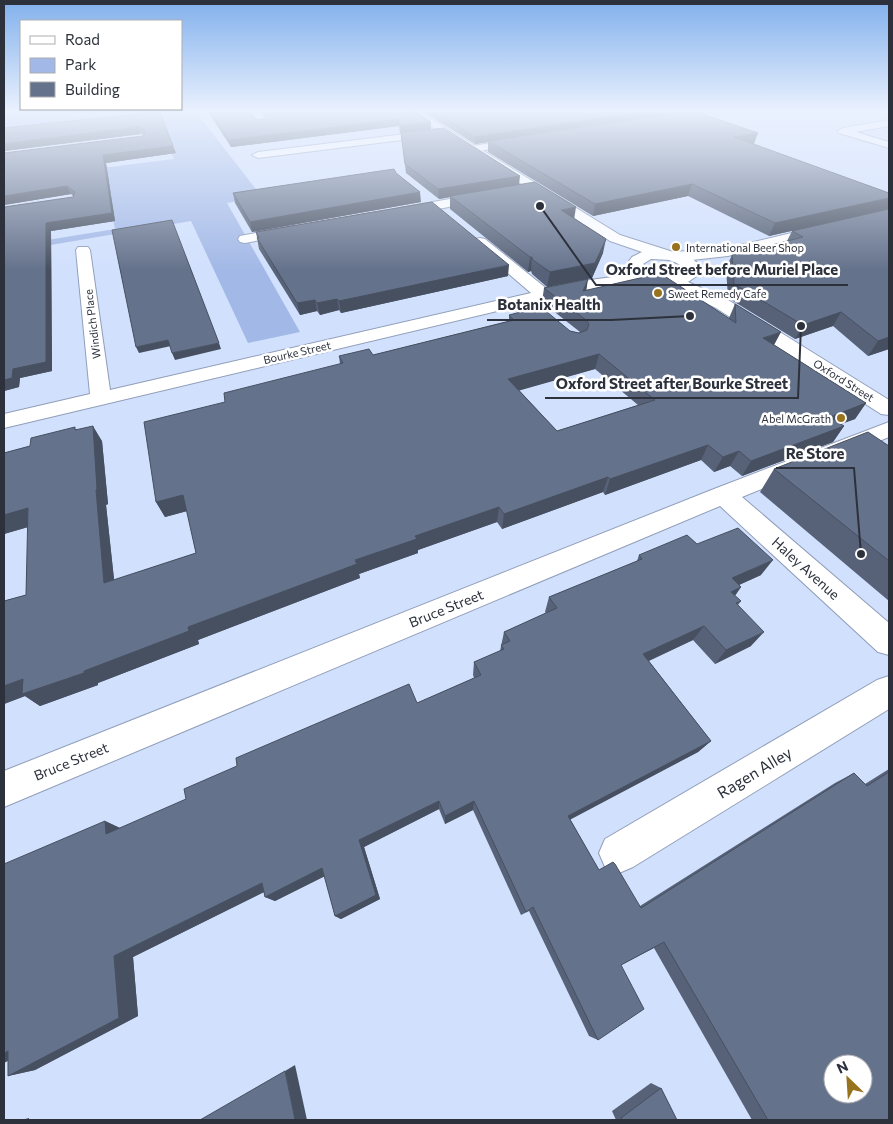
<svg xmlns="http://www.w3.org/2000/svg" width="893" height="1124" viewBox="0 0 893 1124" font-family="Commissioner,sans-serif">
<style>
.green{fill:#a2b8e6}
.lines{fill:none;stroke-linecap:round;stroke-linejoin:round}
.minor-casing{stroke:#909eb9;stroke-width:2}
.major-casing{stroke:#909eb9;stroke-width:2}
.minor{fill:#fff;fill-rule:evenodd}
.major{fill:#fff;fill-rule:evenodd}
.wall{fill:#576278;fill-rule:evenodd}
.shaded-wall{fill:#475061}
.building{fill:#65728b;stroke:#475061;fill-rule:evenodd}
.poi-dot{fill:#98731d;stroke:#fff;stroke-width:2}
.labels{text-anchor:middle;dominant-baseline:central;stroke-width:5;stroke-linejoin:round;paint-order:stroke}
.far-poi-label{font-size:11px;fill:#2c313c;stroke:#fff;text-anchor:start}
.far-street-label{font-size:11px;fill:#2c313c;stroke:#fff}
.street-label{font-size:14px;fill:#2c313c;stroke:#fff}
.near-street-label{font-size:16px;fill:#2c313c;stroke:#fff}
.leader{fill:none;stroke:#2c313c;stroke-width:2}
.callout-dot{fill:#2c313c;stroke:#fff;stroke-width:2}
.callout-label{font-size:15px;text-anchor:middle;font-weight:bold;fill:#2c313c;stroke:#fff;stroke-width:5;stroke-linejoin:round;paint-order:stroke}
</style>
<rect width="100%" height="100%" fill="#d1e0fd"/>
<!-- green -->
<path class="green" d="M4,112H196L262,197L227,203L300,332L248,343L191,221L4,253V247L115,229L102,168L174,159L156,118L4,135Z"/>
<g class="lines">
<defs>
<path id="minor" d="M248,112H258L267,122L265,124H259Z
M698,112H723L719,115L667,123L662,120L667,117Z
M889,120V126L856,132L889,142V148L839,133L838,131L843,128Z
M438,130L442,131V135L258,158L252,155L258,152Z
M525,138L530,141L529,143L472,152L467,149L472,146Z
M488,192L494,196L492,199L400,216L393,212L400,208Z
M889,210V218L728,256L674,262L669,260L666,257L669,254L674,252L728,248Z
M293,226L298,227L300,230L298,233L245,243L240,242L238,239L240,236L245,235Z
M480,238L485,239L547,289L590,280L651,272L657,274L659,277L657,280L651,282L590,290L544,300L4,428V414L90,394L76,250L78,247H88L90,250L110,390L531,293L475,245L473,242L475,239Z
M889,422V437L742,497L889,623V655L878,652L720,506L4,807V771L714,489Z
M889,676V709L633,867L619,873L605,867L599,853L605,839L877,680Z"/>
<path id="major" d="M409,112H420L620,235L692,258L699,265L701,273L688,282L728,300L889,400V415L881,414L716,308L669,285L640,278L633,273L627,264L632,257L642,252L610,241ZM651,259L671,260L684,267L685,272C672,280 652,275 643,264Z"/>
</defs>
<!-- minor casing -->
<use href="#minor" class="minor-casing"/>
<!-- major casing -->
<use href="#major" class="major-casing"/>
<!-- minor -->
<use href="#minor" class="minor"/>
<!-- major -->
<use href="#major" class="major"/>
</g>
<!-- wall -->
<path class="wall" d="M156,112L176,153L106,163L115,221L51,231L52,371L20,378L19,387L4,391V207L73,197V196L71,194L4,205L144,135L141,134L4,151V128Z
M208,112H251L256,119H265L266,118L261,112H416L431,122V129L400,133L399,126L231,147Z
M424,112H671V114L754,144H753L889,209L769,236L688,196L593,216L488,152V142L475,144Z
M401,133L519,184L574,218L603,253L592,278L547,287L532,274L531,271L528,272L450,209V197L439,199L406,173Z
M396,173L421,202L252,232L235,203L233,193Z
M889,209V349L868,356L833,326L795,339L728,298L726,268L732,255L787,241L792,231Z
M256,232L508,276L341,313L339,310L320,315L317,311L300,315L259,249Z
M544,288L586,291L729,318L735,304L774,345L866,403L855,419L841,424L844,426L833,442L742,476L730,466L714,472L701,460L605,495L603,492L502,529L497,522L418,550V553L359,574L360,578L198,640L199,644L98,683V685L40,706L25,696L4,704V601L26,595L28,527L4,534V453L30,446L76,429L102,441L108,504L106,505L114,580L196,553L187,511L165,517L156,502L225,402L340,364L339,356L373,355L509,321V315L570,331L579,333L580,332L542,302ZM595,369L638,405L557,431L519,390Z
M889,446V601L760,492L774,469Z
M697,544L761,575L739,585L741,587L735,596L741,601L738,605L751,646L715,664L693,640L649,661L711,741L698,752L570,819L599,870L640,906L835,783L854,773L865,784L889,769V1120H752L654,948L621,965L598,1040L589,1036L529,911L521,915L473,810L445,824L439,809L364,847L380,899L341,919L335,916L325,876L275,901L265,897L264,892L133,957L138,1016L35,1070L8,1076V1061L105,821L120,828L417,703L474,678L473,675L474,662L500,651L504,632L546,613L545,612L549,597L637,561L639,555Z
M651,1083L661,1088L677,1120H616L612,1111Z"/>
<!-- shaded-wall -->
<path class="shaded-wall" d="M641,112H671V114L488,141V142L475,144V137Z
M399,119V126L231,147L229,140Z
M431,122V129L400,133V126Z
M138,127L141,134L4,151V144Z
M758,133L754,144L730,148L734,137Z
M173,146L176,153L106,163L115,221L51,231L52,371L20,378L19,387L4,391V380L13,369L46,223L112,213L103,155Z
M520,176L519,185L439,199L438,189Z
M692,184L688,196L593,216L595,204Z
M67,186L71,194L4,205V196Z
M420,192L421,202L252,232L250,222Z
M889,198V209L769,236L775,223Z
M576,207L574,220L561,210Z
M606,239L603,253L592,278L547,287L550,272Z
M530,257H532L531,271L528,272Z
M509,265L508,276L341,313L339,301Z
M588,279L586,293L583,291Z
M337,299L339,310L320,315L317,303Z
M315,300L317,311L300,315L297,303Z
M841,312L833,326L795,339L803,325Z
M781,332L773,347L763,338Z
M889,337V349L868,356L878,341Z
M168,340L171,346L139,353L136,347Z
M219,343L221,349L175,360L172,353Z
M599,354L595,369L507,394L508,379Z
M866,403L855,419L819,432L830,417Z
M93,426L102,441L108,504L106,505L116,597L104,583L96,490Z
M844,426L833,442L742,476L751,461Z
M708,445L701,460L605,495L610,479Z
M739,451L730,466L714,472L723,457Z
M608,477L603,492L502,529L504,514Z
M183,495L191,510L165,517L156,502Z
M499,507L497,522L418,550V553L359,574L360,578L198,640L199,644L98,683V685L40,706L25,696L4,704V686L23,679L84,671L188,627L415,536Z
M28,508L42,523L4,534V515Z
M773,560L761,575L721,593L732,578Z
M741,587L730,602L731,592Z
M704,626L693,640L635,667L643,654Z
M764,632L751,646L715,664L726,650Z
M711,741L698,752L562,824L568,816Z
M439,801V809L364,847L380,899L341,919L335,916L359,840Z
M474,801L473,810L445,824V816Z
M105,821L122,829L106,834Z
M322,868L329,874L275,901L265,897Z
M262,883L272,888L133,957L138,1016L35,1070L8,1076L114,956Z
M36,1046L4,1063V1053L8,1051Z
M295,1065L307,1120H295L285,1071Z
M29,1118V1120H21Z"/>
<!-- building -->
<path class="building" d="M156,112H160L173,146L103,155L112,213L46,223V362L13,369L12,378L4,380V207L73,197L75,192L67,186L4,196V153L143,136L145,133L144,129L138,127L4,144V128Z
M210,112H251L256,119H265L267,114L265,112H416L431,122L400,126L399,119L229,140Z
M435,112H641L475,137Z
M684,112H697L758,133L734,137L889,193V198L775,223L692,184L595,204L488,141Z
M444,128L520,176L438,189L405,164L401,133Z
M394,169L396,173L420,192L250,222L233,193Z
M535,182L576,207L561,210L606,239L595,263L550,272L533,260L532,257H530L450,196Z
M432,202L509,265L339,301L337,299L317,303L315,300L297,303L257,238H259L256,232Z
M889,209V337L878,341L841,312L803,325L734,284L732,255L803,237L792,231Z
M172,220L219,343L172,353L168,340L136,347L112,230Z
M653,275L666,277L736,323L735,304L781,332L763,338L866,403L830,417L844,426L751,461L739,451L723,457L708,445L610,479L608,477L504,514L499,507L415,536L417,539L355,560L357,564L188,627L189,631L84,671V673L22,694L23,679L4,686V601L26,595L28,508L4,515V453L30,446L31,438L75,427V430L93,426L97,489L96,490L104,583L196,553L183,495L156,502L144,422L225,402L224,393L343,363L339,356L369,349L373,355L514,320L509,315L541,307L570,331L579,333L587,330L589,324L586,320L544,288L588,279L583,291ZM599,354L655,400L557,431L508,379Z
M868,432L889,446V561L774,469Z
M738,528L773,560L732,578L741,587L731,592L741,601L736,603L764,632L726,650L704,626L643,654L711,741L568,816L599,870L613,862L615,864L641,908L854,773L867,786L889,772V1120H768L664,942L621,965L644,1009L598,1040L533,907L526,912L474,801L445,816L439,801L359,840L376,895L335,916L322,868L265,897L262,883L114,956L119,1018L8,1076V1051L4,1053V864L105,821L106,834L186,799L184,789L237,766L236,758L409,684L417,703L481,675L474,662L504,649L501,645L510,641L504,632L557,608L549,597L642,559L639,555L687,535L697,544ZM833,1064H863V1094H833Z
M285,1071L295,1120H200Z
M661,1088L677,1120H622L621,1118Z"/>
<!-- sky -->
<linearGradient id="sky" x2="0" y2="1"><stop stop-color="#81b0ec"/><stop offset="0.41" stop-color="#eaf1fe"/><stop offset="1" stop-color="#eaf1fe" stop-opacity="0"/></linearGradient>
<rect width="893" height="270" fill="url(#sky)"/>
<!-- markers -->
<g class="poi-dot">
<circle cx="676" cy="247" r="5"/>
<circle cx="658" cy="293" r="5"/>
<circle cx="841" cy="418" r="5"/>
</g>
<g class="labels">
<!-- far-poi labels -->
<g class="far-poi-label">
<text x="686" y="247">International Beer Shop</text>
<text x="668" y="293">Sweet Remedy Cafe</text>
<text x="831" y="418" text-anchor="end">Abel McGrath</text>
</g>
<!-- far-street labels -->
<g class="far-street-label">
<text transform="translate(92 324) rotate(-97)">Windich Place</text>
<text transform="translate(297 352) rotate(-13)">Bourke Street</text>
<text transform="translate(844 380) rotate(32)">Oxford Street</text>
</g>
<!-- street labels -->
<g class="street-label">
<text transform="translate(806 568) rotate(42)">Haley Avenue</text>
<text transform="translate(446 608) rotate(-22)">Bruce Street</text>
<text transform="translate(71 761) rotate(-22)">Bruce Street</text>
</g>
<!-- near-street labels -->
<g class="near-street-label">
<text transform="translate(754 772) rotate(-31)">Ragen Alley</text>
</g>
</g>
<!-- callouts -->
<path class="leader" d="M540 206L596 285H848M690 316L611 320H487M801 326L798 398H545M861 554L854 468H776"/>
<g class="callout-dot">
<circle cx="540" cy="206" r="5"/>
<circle cx="690" cy="316" r="5"/>
<circle cx="801" cy="326" r="5"/>
<circle cx="861" cy="554" r="5"/>
</g>
<g class="callout-label">
<text x="722" y="275">Oxford Street before Muriel Place</text>
<text x="549" y="310">Botanix Health</text>
<text x="672" y="389">Oxford Street after Bourke Street</text>
<text x="815" y="459">Re Store</text>
</g>
<!-- border -->
<rect width="893" height="1124" fill="none" stroke="#2c313c" stroke-width="10"/>
<!-- legend -->
<rect x="20" y="20" width="162" height="90" fill="#ffffff" stroke="#abadb1"/>
<rect x="30" y="36" width="25" height="8" fill="#ffffff" stroke="#abadb1"/>
<text x="65" y="45" font-size="15" fill="#2c313c">Road</text>
<rect x="30" y="58" width="25" height="15" fill="#a2b8e6" stroke="#abadb1"/>
<text x="65" y="70" font-size="15" fill="#2c313c">Park</text>
<rect x="30" y="82" width="25" height="15" fill="#65728b" stroke="#abadb1"/>
<text x="65" y="95" font-size="15" fill="#2c313c">Building</text>
<!-- north arrow -->
<g transform="translate(848 1079) rotate(335)"><circle r="24" fill="#ffffff" stroke="#abadb1"/>
<path d="M0-4L9 19L0 12L-9 19Z" fill="#98731d"/>
<text y="-8" font-size="14" font-weight="bold" text-anchor="middle" fill="#2c313c">N</text>
</g>
</svg>
